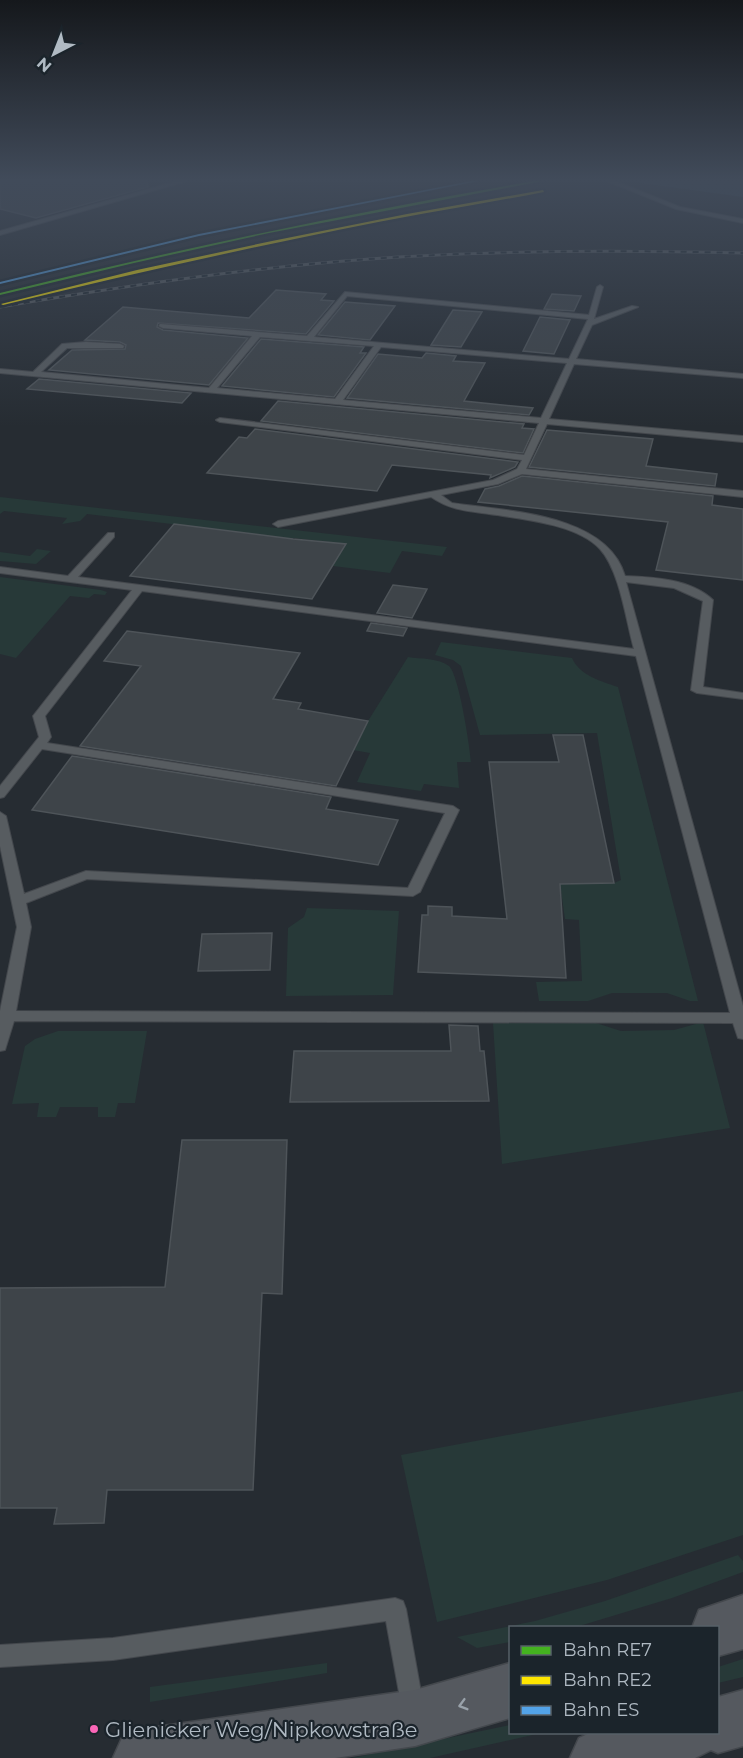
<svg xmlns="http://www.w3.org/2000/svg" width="743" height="1758" viewBox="0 0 743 1758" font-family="Montserrat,sans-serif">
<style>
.green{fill:#273938}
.water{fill:#354958}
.building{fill:#3e4449;stroke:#4e5459;stroke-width:1.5}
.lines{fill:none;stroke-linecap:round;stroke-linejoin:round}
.lane-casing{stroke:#44484d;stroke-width:2}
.secondary-casing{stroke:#44484d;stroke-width:3}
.lane{fill:#575c60;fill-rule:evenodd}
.secondary{fill:#55595f;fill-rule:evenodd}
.rail-casing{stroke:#555a5e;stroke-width:3}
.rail{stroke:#1b242b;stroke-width:2;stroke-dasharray:6;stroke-linecap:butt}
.rail-1-casing{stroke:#1b242b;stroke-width:5}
.rail-2-casing{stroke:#1b242b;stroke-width:5}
.rail-3-casing{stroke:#1b242b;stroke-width:5}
.rail-1{fill:#44b220;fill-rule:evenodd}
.rail-2{fill:#ffe600;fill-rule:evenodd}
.rail-3{fill:#53a3e8;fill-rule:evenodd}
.oneway{stroke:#99a2aa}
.bus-dot{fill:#fa66b7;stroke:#1b242b;stroke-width:2}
.labels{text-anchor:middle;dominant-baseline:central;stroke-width:4.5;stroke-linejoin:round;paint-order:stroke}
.near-bus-label{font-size:21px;fill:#b0bac3;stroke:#1b242b;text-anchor:start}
</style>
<rect width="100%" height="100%" fill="#262c32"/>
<!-- green -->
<path class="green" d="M0,497L447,547L442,556L402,551L390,573L333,566L346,544L294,538L285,551L248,533L87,514L80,521L62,524L67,518L4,511L0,514Z
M37,549L51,551L36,564L0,561V552L30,556Z
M0,577L101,590L107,592L105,595L94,594L89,598L70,596L16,658L0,654Z
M441,642L572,658C580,676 601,681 618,687L698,1001H690L667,993H612L588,1001H539L536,982L582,981L579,920L565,919L560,884L614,883L621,880L597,733L480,735L461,666L453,660L435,655Z
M408,657C420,659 439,658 449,666C459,675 470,747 471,762H457L459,788L424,784L421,791L357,782L370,753L353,750L368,721Z
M307,908L399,911L393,995L286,996L288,928L304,917Z
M593,1022L621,1031L674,1030L703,1022L730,1128L502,1164L493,1023Z
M58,1031H147L135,1103H118L115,1117H98V1107H60L56,1117H37L39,1103L12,1104L25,1046L35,1039Z
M743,1391V1535L607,1580L437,1622L401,1455Z
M738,1555L743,1561V1572L672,1598L576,1627L510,1628V1642L477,1648L457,1637L535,1621L605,1601Z
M743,1659V1677L718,1683V1667Z
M327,1663V1673L150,1702V1687Z
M510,1725V1732L541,1733L430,1758H352Z"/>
<!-- water -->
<path class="water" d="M634,181H743V197L641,183Z"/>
<!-- building -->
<path class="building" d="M0,181H147L148,187L36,218L0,209Z
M276,290L326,294L321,300L334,301L306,334L158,323L157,327L163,330L248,338L209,385L49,370L72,350L125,349L126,345L120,342L85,340L123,307L249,318Z
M552,294L581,296L574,311L544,309Z
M345,302L395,306L370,340L318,335Z
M453,310L482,312L461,347L431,345Z
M540,317L570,320L554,354L523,351Z
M261,339L364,347L360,353H366L334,397L222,386Z
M426,353L456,356L453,361L485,363L464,401L533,408L529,415L347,398L378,354L422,358Z
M39,379L191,393L182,403L27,389Z
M278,401L524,424L522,428L534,429L523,453L261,421Z
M255,429L518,462L515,467L490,478L491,475L392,465L377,491L207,473L239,437L247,438Z
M547,430L653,439L646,466L717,474L715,486L529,467Z
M522,476L713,496L712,505L743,509V580L656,570L668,522L478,502L485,489L499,486Z
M174,524L293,539L346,544L312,599L130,576Z
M393,585L427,589L412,618L377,613Z
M371,623L407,628L403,636L367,631Z
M127,631L300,653L273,699L301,703L298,709L368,721L336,786L80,746L141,666L104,661Z
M553,735H583L614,883L560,884L566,978L418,972L422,915H428V906L452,907V916L507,919L489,762H559Z
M72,756L331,797L326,809L398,820L378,865L32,810Z
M272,933L270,970L198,971L202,934Z
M449,1025L478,1026L480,1051H484L489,1101L290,1102L294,1051H451Z
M182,1140H287L282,1294L262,1293L253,1490H107L104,1523L54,1524L57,1508H0V1288L165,1287Z"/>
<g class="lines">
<defs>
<path id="lane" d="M177,181H187L0,235V231Z
M607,181H615L680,207L743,219V223L676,209Z
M600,285L603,287L594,319L632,306L638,307L592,325L576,359L743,374V378L574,364L549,419L743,436V442L547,424L526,469L743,491V497L522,474L498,484L441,495L452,503C505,511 607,513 625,576C653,577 691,579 713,600L703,687L743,693V699L697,693L691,690L703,601L674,588L626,582L743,1006V1039L738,1038L733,1023L14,1021L5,1050L0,1051V1011L17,927L0,846V812L6,816L24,894L86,871L408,888L445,813L42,749L4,797L0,798V786L39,737L33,716L132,590L0,573V567L68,576L108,533H114V537L78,577L634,649C626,621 620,571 600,549C578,525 528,520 497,515C472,511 453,512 431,497L278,527L273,524L278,521L493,480L517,469L522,460L220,422L216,420L220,418L524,455L539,423L0,373V369L33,372L62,344L86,342L120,344L124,346L123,348H67L41,372L209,388L252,336L163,328L159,326L160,324L307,336L345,292L589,315L597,287ZM347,296L588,319L569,359L314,337ZM260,337L374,346L335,399L217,388ZM381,347L567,363L541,418L343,400ZM142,591L636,656L730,1013L16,1011L31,927L26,903L87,879L413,896L420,892L459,810L453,806L47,743L51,737L45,716Z
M395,1598L403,1601L406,1609L424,1709L421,1717L413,1720L405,1717L402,1709L386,1621L113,1660L0,1667V1645L113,1638Z"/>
<path id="secondary" d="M743,1595V1649L718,1656V1628H692L699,1610Z
M510,1663V1718L415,1746L335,1758H113L122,1738L142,1729L415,1690Z
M743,1690V1746L718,1753L711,1750L695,1758H570L579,1738L592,1732H718V1697Z"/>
</defs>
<!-- lane casing -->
<use href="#lane" class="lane-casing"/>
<!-- secondary casing -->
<use href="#secondary" class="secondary-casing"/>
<!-- lane -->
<use href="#lane" class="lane"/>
<!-- secondary -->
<use href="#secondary" class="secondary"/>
<defs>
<path id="rail" d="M0,307C123,286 246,268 370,259C494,250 619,250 743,253"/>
</defs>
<!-- rail casing -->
<use href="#rail" class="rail-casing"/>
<!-- rail -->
<use href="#rail" class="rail"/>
<defs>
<path id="rail-1" d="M534,181H543L269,233L134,263L0,295V293C177,249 355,212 534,181Z"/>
<path id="rail-2" d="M543,190L544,192C476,205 406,216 338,230C225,253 114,278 3,305L1,304L137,270L272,241L407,214Z"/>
<path id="rail-3" d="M471,181H479L199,236L0,284V282L199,234Z"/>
</defs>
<!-- rail-1 casing -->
<use href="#rail-1" class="rail-1-casing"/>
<!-- rail-2 casing -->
<use href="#rail-2" class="rail-2-casing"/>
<!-- rail-3 casing -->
<use href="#rail-3" class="rail-3-casing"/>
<!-- rail-1 -->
<use href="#rail-1" class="rail-1"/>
<!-- rail-2 -->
<use href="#rail-2" class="rail-2"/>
<!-- rail-3 -->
<use href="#rail-3" class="rail-3"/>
</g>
<!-- one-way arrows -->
<defs><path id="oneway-chevron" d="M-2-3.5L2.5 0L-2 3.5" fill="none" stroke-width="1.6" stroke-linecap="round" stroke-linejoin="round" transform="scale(1.5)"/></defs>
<use class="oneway" href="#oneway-chevron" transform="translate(463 1705) rotate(164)"/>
<!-- sky -->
<linearGradient id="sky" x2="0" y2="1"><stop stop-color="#15181c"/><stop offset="0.42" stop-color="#414b5a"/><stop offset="1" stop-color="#414b5a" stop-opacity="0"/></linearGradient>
<rect width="743" height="427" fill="url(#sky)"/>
<!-- markers -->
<circle class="bus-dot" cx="94" cy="1729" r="5"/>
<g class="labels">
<!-- near-bus labels -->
<g class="near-bus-label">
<text x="105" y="1729">Glienicker Weg/Nipkowstraße</text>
</g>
</g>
<!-- legend -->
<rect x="509" y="1626" width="210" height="108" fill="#1b242b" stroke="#576068" stroke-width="1.5"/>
<rect x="521" y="1646" width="30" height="9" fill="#44b220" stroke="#576068" stroke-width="1.5"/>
<text x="563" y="1656" font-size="18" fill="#b0bac3">Bahn RE7</text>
<rect x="521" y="1676" width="30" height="9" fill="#ffe600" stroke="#576068" stroke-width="1.5"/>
<text x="563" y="1686" font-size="18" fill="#b0bac3">Bahn RE2</text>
<rect x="521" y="1706" width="30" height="9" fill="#53a3e8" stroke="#576068" stroke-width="1.5"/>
<text x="563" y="1716" font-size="18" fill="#b0bac3">Bahn ES</text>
<!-- north arrow -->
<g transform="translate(54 54) rotate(222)" stroke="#1b242b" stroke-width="4.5" paint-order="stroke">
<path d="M0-4.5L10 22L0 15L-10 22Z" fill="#b0bac3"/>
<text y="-9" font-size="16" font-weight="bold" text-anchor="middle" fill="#b0bac3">N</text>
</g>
</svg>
